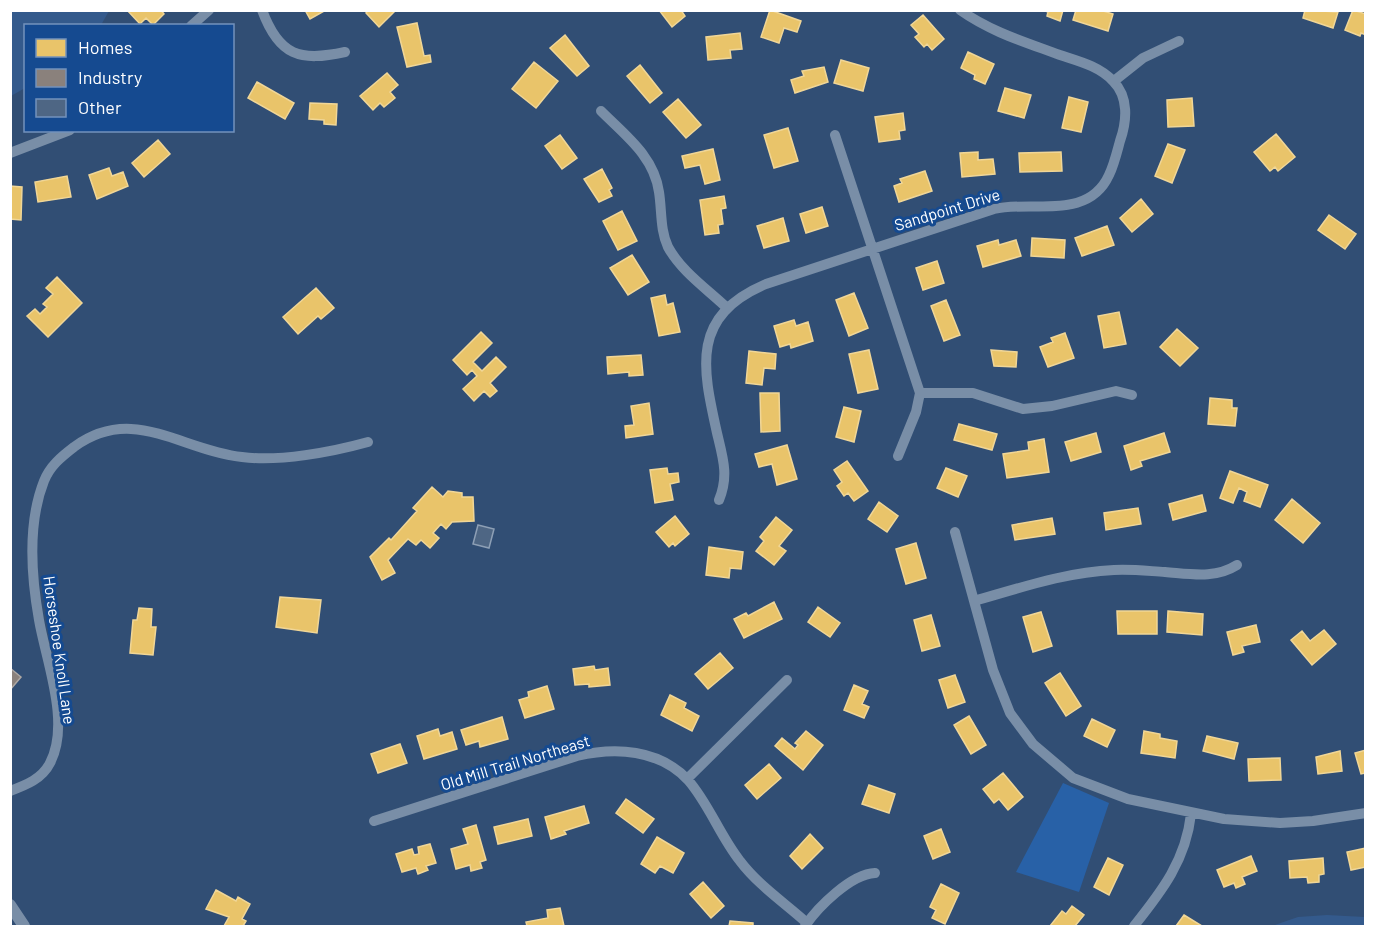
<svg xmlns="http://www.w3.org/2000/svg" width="1376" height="937" viewBox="0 0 1376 937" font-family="Barlow,sans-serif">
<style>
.green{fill:#2861a7}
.water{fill:#345a8c}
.homes{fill:#e9c46a;stroke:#f0d697;stroke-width:1.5}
.industry{fill:#8a817c;stroke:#ada7a3;stroke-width:1.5}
.building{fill:#4e6684;stroke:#8d9fb5;stroke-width:1.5}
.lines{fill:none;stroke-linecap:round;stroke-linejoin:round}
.minor{stroke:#798ea7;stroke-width:10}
.tertiary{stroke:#798ea7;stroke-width:12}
.labels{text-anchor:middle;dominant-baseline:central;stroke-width:6;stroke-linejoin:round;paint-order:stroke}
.street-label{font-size:16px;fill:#fff;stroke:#154a90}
</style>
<rect width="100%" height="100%" fill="#314e74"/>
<!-- green -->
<path class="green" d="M1063,783L1109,803L1079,892L1016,872Z"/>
<!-- water -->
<path class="water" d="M11,10H109V11L101,25L26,26L25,88L11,96Z
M1327,915L1365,917V926H1272L1298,917Z"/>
<!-- homes -->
<path class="homes" d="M127,10H161L164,14L153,25L146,18L140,24Z
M305,10H326L310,19Z
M368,10H396L379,27L366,13Z
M659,10H681L685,16L672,27Z
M770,10L801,21L797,32L784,28L779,43L761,37Z
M1043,10H1063L1060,21L1047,16L1048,12Z
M1076,10H1100L1113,14L1108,31L1073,20Z
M1305,10L1338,12L1333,28L1303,18Z
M1353,10L1366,14V35L1361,33L1360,36L1345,30Z
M923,15L944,39L932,50L927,44L924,47L915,37L919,34L911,25Z
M417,23L424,56L430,55L431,62L407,67L397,27Z
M740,33L742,49L730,50L731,58L708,60L706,37Z
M565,35L589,66L577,76L550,48Z
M968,52L994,64L985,84L974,79L975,75L961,68Z
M841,60L869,68L863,91L834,83Z
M534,62L558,81L536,108L512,89Z
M640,65L662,93L650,103L627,76Z
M824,67L828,82L795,93L791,80L804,76L802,71Z
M387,73L398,85L390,92L395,98L384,107L380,103L373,110L360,96Z
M257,82L294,103L285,119L248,98Z
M1005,88L1031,95L1024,118L998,111Z
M1069,97L1088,102L1081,132L1062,128Z
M1192,98L1194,126L1168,127L1167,100Z
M678,99L701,125L686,138L663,112Z
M310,103L337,104L336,125L324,124V120L309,119Z
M903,113L905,130L899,131L900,139L879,142L875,117Z
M788,128L798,161L774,168L764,135Z
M1276,134L1295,157L1278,171L1275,167L1270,171L1254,152Z
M560,135L577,158L562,169L545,146Z
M158,140L170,154L144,177L132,163Z
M1168,144L1185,150L1172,183L1155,176Z
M713,149L720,180L705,184L700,165L685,168L682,156Z
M978,152V160L993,159L995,174L962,177L960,153Z
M1061,152L1062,171L1020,172L1019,153Z
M109,168L112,176L123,172L128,186L97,199L89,175Z
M602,169L612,188L609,190L612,196L599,202L584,179Z
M925,171L932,191L899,202L894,186L902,183L900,179Z
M67,176L71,197L38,202L35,182Z
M10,186L22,187L21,220L10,219Z
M724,196L726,208L721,209L723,224L718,225L719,233L705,235L700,200Z
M1141,199L1153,214L1132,232L1120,218Z
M822,207L828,226L806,233L800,214Z
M622,211L637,241L618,250L603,221Z
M1329,215L1356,234L1345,249L1318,230Z
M783,218L789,241L764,248L757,226Z
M1107,226L1114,245L1082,256L1075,238Z
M1032,238L1065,240L1064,258L1031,256Z
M998,240L999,245L1016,240L1021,256L983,267L977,246Z
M632,255L649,282L628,295L610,268Z
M937,261L944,283L923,290L916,268Z
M57,277L82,303L48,337L27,316L35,309L40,314L47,307L43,304L53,294L46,288Z
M316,288L334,308L321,319L318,316L298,334L283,317Z
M854,293L868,328L849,336L836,300Z
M665,295L667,305L673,303L680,332L659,336L651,298Z
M946,300L960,335L944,341L931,306Z
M1119,312L1126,344L1104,348L1098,316Z
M794,320L796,326L808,322L813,341L791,348L790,344L780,347L774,326Z
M1177,329L1198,348L1180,366L1160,347Z
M481,332L492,343L473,362L482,371L496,357L506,367L490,383L497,391L490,397L484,391L474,401L463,389L477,376L472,370L467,375L453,360Z
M1065,333L1074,358L1048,367L1040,347L1053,342L1051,338Z
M869,350L878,389L858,393L849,354Z
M991,350L1017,352L1016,367L994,366Z
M749,351L776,354L775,369L764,368L762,385L746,383Z
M641,355L643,375L629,376V372L608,374L607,357Z
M760,393H779L780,431L761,432Z
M1210,398L1232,400V408H1237L1235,426L1208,424Z
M649,403L653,434L626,438L625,426L634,425L631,406Z
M844,407L861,411L854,442L836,437Z
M959,424L997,434L992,450L954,440Z
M1096,433L1101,452L1071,461L1065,442Z
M1164,433L1170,452L1140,461L1142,466L1131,470L1124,446Z
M1044,439L1049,472L1007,478L1003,454L1029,450L1028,442Z
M787,445L797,479L777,485L772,464L759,467L755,454Z
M847,461L868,491L854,501L848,493L844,496L837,486L842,482L834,470Z
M667,468L668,474L678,473L679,482L670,484L673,500L655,503L650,470Z
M946,468L967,476L958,497L937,488Z
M1230,471L1268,485L1260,507L1244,501L1247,492L1239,488L1233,503L1220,498Z
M432,487L443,497L448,491L462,493V497H473L474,521L452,522L446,529L441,524L433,533L439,538L430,548L421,540L416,545L408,539L388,560L395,573L382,580L370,557L389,538L391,540L417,511L413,508Z
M1202,495L1206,511L1173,520L1169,504Z
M1292,499L1320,523L1303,543L1275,520Z
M879,502L898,516L887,532L868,519Z
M1138,508L1141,524L1106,530L1104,513Z
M675,516L689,534L675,546L673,543L669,547L656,532Z
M776,517L792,530L779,546L786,551L774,565L756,551L764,541L760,537Z
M1052,518L1055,534L1015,540L1012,525Z
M916,543L926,578L906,584L896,549Z
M709,547L743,552L741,569L730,568L729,578L706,575Z
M280,597L321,600L317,633L276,627Z
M774,602L782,619L744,638L734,619L746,613L748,616Z
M818,607L840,623L830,637L808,622Z
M139,608L152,609L151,627H156L153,655L130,653L133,620H137Z
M1117,611H1157V634H1118Z
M1168,611L1203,614L1202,635L1167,632Z
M1041,612L1052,646L1033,652L1023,617Z
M931,615L940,646L922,651L914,620Z
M1256,625L1260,642L1242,646L1244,652L1233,655L1227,632Z
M1324,630L1336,644L1312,665L1291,640L1302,631L1310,641Z
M720,653L733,668L708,689L695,674Z
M594,666L595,670L608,668L610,685L589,687V684L575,685L573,669Z
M1060,673L1081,706L1066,716L1045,683Z
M955,675L965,702L948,708L939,680Z
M854,685L868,691L862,704L869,707L864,718L844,710Z
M547,686L554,709L525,718L519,700L529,697L528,692Z
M670,695L686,703L684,708L699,716L692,731L661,715Z
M969,716L986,745L971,754L954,725Z
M502,717L508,739L480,747L479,741L466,745L461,730Z
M1092,719L1115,730L1107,747L1084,736Z
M438,729L440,736L452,732L457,749L424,759L417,736Z
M806,731L823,745L803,770L775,746L782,738L795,749L798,745L795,743Z
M1144,731L1160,734V738L1177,741L1175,758L1141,753Z
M1207,736L1238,743L1234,759L1203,751Z
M400,744L407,763L378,773L371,754Z
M1366,750V773L1361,774L1355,753Z
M1340,751L1342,771L1318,774L1316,757Z
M1280,758L1281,780L1249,781L1248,759Z
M769,764L781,778L757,799L745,785Z
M1003,773L1023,797L1008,810L999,799L994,803L983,789Z
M869,785L895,794L889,813L862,804Z
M626,799L654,819L643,833L616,813Z
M584,806L589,823L564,831L566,834L551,839L545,817Z
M528,819L532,836L498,844L494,827Z
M476,825L486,860L480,862L482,868L471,871L470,865L456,869L451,849L468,844L463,829Z
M941,829L950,852L933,859L924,836Z
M810,834L823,848L802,869L790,856Z
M657,837L684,853L673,873L660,866L655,873L641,864Z
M430,844L436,863L426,866L428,870L418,874L416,868L402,872L396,854L412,849L414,855L419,854L418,847Z
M1366,848V867L1351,870L1347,852Z
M1251,856L1257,871L1242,877L1245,884L1236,888L1234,883L1224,887L1217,870Z
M1108,858L1123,865L1109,895L1094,887Z
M1323,858L1324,874L1319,875V882L1308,883L1307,877L1290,878L1289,861Z
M703,882L724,906L711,918L690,894Z
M941,884L959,893L945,924L932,918L936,910L930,907Z
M216,890L236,901L238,897L250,904L242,919L246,921L243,926H224L229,917L206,909Z
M1072,906L1084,915L1075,926H1050L1062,911L1066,914Z
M560,908L564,926H527L526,922L548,918L547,910Z
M1184,915L1202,926H1176Z
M730,921L753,923V926H729Z"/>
<!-- industry -->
<path class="industry" d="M10,668L21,677L10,690Z"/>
<!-- building -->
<path class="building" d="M478,525L494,529L489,548L473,544Z"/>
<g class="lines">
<!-- minor -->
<path class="minor" d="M262,10C279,56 300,62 345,52
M191,26L209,10
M1114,81L1143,58L1179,41
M601,111C625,135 654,156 659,192C662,211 660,230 668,247C681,271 707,289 726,307
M835,135L920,393L916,412L898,456
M10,153L70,130
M920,393H973L1023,409L1052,406L1116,391L1132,395
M719,500C729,476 723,458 717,433C702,366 691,316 766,284L994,209C1033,200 1088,221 1109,175C1114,165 1117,152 1120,141C1127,121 1129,97 1113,81C1099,66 1078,61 1060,55C1025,42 991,32 960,10
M955,532L993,670L1010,713L1033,744L1073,778L1128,799L1224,819L1280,823L1313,821L1366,813
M974,601C1020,588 1066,572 1114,570C1131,569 1148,571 1165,572C1191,574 1215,579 1237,565
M687,779L787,680
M10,791C26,785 42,779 50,763C71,723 46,661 39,620C31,575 27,524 44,481C50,466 61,457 74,447C133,404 180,450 242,457C279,462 332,452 368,442
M374,821L577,756C615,747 659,749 688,780C709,804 720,836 740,861C758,885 785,903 807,923
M805,926C818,907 851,874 875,873
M1134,926C1162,891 1186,860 1191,814"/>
<!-- tertiary -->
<path class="tertiary" d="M10,905L24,926"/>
</g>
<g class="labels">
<!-- street labels -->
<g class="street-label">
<text transform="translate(947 209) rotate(-17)">Sandpoint Drive</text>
<text transform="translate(60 650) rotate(82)">Horseshoe Knoll Lane</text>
<text transform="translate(515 762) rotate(-17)">Old Mill Trail Northeast</text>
</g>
</g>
<!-- border -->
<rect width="1376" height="937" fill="none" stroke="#ffffff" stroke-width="24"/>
<!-- legend -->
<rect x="24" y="24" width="210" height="108" fill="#154a90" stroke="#7392bc" stroke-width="1.5"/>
<rect x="36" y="39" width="30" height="18" fill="#e9c46a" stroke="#7392bc" stroke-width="1.5"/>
<text x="78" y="54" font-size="18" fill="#ffffff">Homes</text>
<rect x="36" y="69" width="30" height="18" fill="#8a817c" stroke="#7392bc" stroke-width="1.5"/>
<text x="78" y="84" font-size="18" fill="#ffffff">Industry</text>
<rect x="36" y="99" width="30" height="18" fill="#4e6684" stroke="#7392bc" stroke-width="1.5"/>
<text x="78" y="114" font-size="18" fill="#ffffff">Other</text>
</svg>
